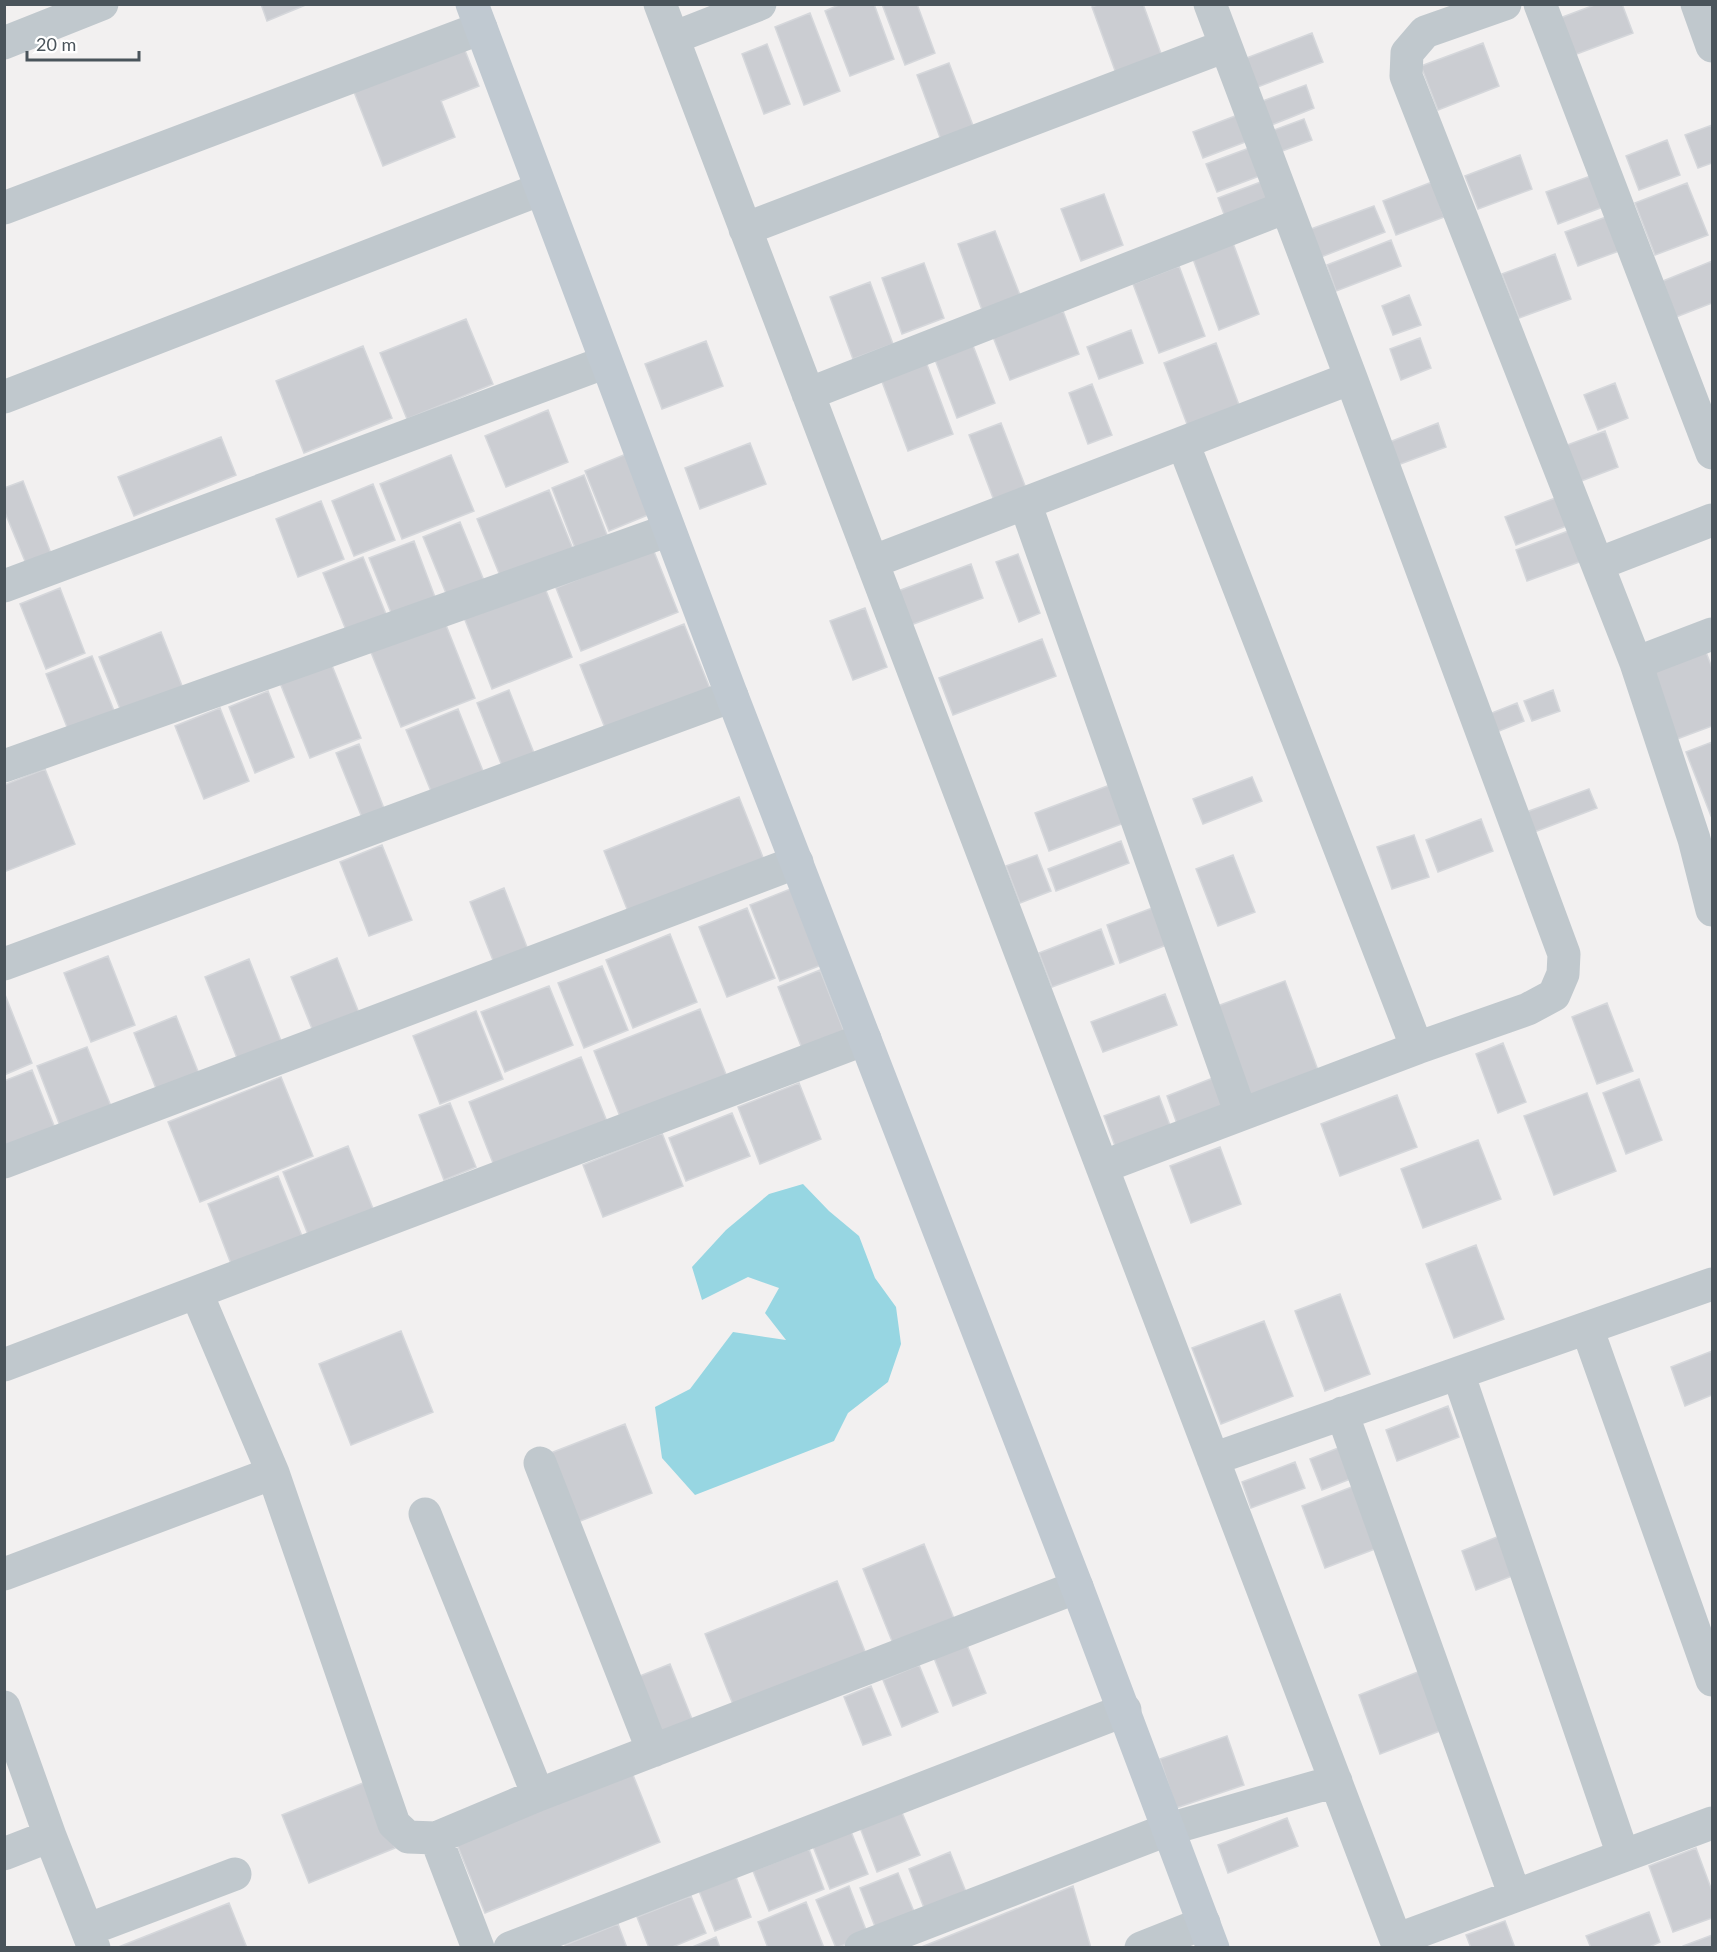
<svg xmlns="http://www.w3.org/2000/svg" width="1717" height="1952" viewBox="0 0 1717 1952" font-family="Lato,sans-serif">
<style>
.water{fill:#97d6e2}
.building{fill:#cbcdd2;stroke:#d5d7db;stroke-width:1.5}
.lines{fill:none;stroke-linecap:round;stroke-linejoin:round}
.street{stroke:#c0c8cd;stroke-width:33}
.secondary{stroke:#c0c9d1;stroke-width:33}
</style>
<rect width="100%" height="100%" fill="#f2f0f0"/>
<!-- water -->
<path class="water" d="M803,1184L829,1211L859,1236L875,1278L896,1307L901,1344L888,1382L848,1413L834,1441L695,1495L662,1458L655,1407L690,1389L733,1332L786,1340L765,1313L779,1288L748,1277L702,1300L692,1267L726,1230L769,1194Z"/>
<!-- building -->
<path class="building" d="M261,4H308L267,21Z
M841,4H874L894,59L850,76L825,11Z
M882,4H917L935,53L905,65Z
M1100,4H1143L1163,59L1117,76L1092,7Z
M1597,4H1622L1633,33L1574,55L1560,18Z
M810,13L840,91L804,105L775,27Z
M1312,33L1323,62L1255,88L1244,59Z
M1483,43L1499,86L1438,110L1421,66Z
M767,44L790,104L764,114L742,54Z
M464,48L479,86L441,101L455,137L383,166L354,92Z
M949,63L974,128L941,140L917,75Z
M1306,85L1314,108L1269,126L1260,102Z
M1243,113L1253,139L1203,158L1193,132Z
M1304,119L1312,140L1274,154L1266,133Z
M1712,125V163L1698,168L1685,135Z
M1667,140L1680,175L1639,190L1626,156Z
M1252,147L1262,175L1217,192L1206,164Z
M1520,155L1532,189L1478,209L1465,176Z
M1599,173L1611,204L1558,224L1546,192Z
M1266,180L1276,206L1228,225L1218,198Z
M1432,182L1444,217L1396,235L1383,201Z
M1687,183L1708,235L1655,255L1635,203Z
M1104,194L1123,245L1081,261L1061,209Z
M1374,206L1385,232L1321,257L1311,229Z
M1617,213L1630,247L1578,266L1565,232Z
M995,231L1020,295L982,310L958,244Z
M1391,240L1401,266L1336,291L1327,265Z
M1233,243L1259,314L1219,330L1193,259Z
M1555,254L1571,299L1519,318L1502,274Z
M1712,261V303L1676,317L1663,281Z
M924,263L944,318L902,334L882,278Z
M1179,266L1205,336L1159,353L1133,284Z
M870,282L893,344L853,359L830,297Z
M1409,295L1421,325L1393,335L1382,306Z
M1063,311L1079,354L1010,380L993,337Z
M466,319L493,384L407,419L380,353Z
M1131,330L1143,363L1099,379L1087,347Z
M1420,338L1431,368L1401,380L1390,349Z
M706,341L723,386L662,409L645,364Z
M972,343L995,403L957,418L934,357Z
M1216,343L1242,413L1190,432L1164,363Z
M363,346L392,418L304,453L276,381Z
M926,362L953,434L908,451L881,379Z
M1615,383L1628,418L1598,430L1584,395Z
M1092,384L1112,435L1088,444L1069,393Z
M548,410L568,462L506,487L485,436Z
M1001,423L1027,491L995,503L969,435Z
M1438,423L1446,447L1395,466L1387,443Z
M1605,431L1618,467L1576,483L1562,447Z
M221,437L236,475L134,516L118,477Z
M750,443L766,484L700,509L685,468Z
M631,452L655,512L609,531L585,471Z
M451,455L474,511L402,539L380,484Z
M584,475L607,535L575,548L552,488Z
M23,481L52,556L27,566L4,510V488Z
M373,484L395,540L354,556L332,501Z
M549,490L575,554L503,583L477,519Z
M1558,497L1569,525L1516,545L1505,517Z
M321,501L344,559L298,577L276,519Z
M460,522L485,583L448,598L423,537Z
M1571,530L1582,561L1527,581L1516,550Z
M414,541L435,597L392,615L369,558Z
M653,549L678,612L581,651L556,588Z
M1018,554L1040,613L1019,622L996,562Z
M363,557L388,619L348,635L323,573Z
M971,564L983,598L911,625L898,591Z
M543,583L572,657L492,689L463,615Z
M60,588L85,653L46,669L20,604Z
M865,608L887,667L853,680L830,621Z
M444,620L475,698L401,727L370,650Z
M684,624L711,691L607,733L580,665Z
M161,632L186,696L125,721L99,657Z
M1042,639L1056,676L953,715L939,678Z
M1706,652L1712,668V726L1677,739L1651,673Z
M92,656L117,718L71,737L46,674Z
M331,663L361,738L310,758L280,683Z
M509,690L536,758L504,771L477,703Z
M1553,690L1560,711L1532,721L1524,701Z
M268,691L294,757L255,773L229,707Z
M1517,703L1524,721L1494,733L1487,715Z
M220,708L249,781L204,799L175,726Z
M458,709L485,776L433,796L406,730Z
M1712,742V815L1711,816L1686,752Z
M359,744L385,811L363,820L336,753Z
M45,769L75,844L4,872V785Z
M1252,777L1262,801L1203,824L1193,799Z
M1110,785L1124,823L1049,851L1035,813Z
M1589,789L1597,808L1529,834L1521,814Z
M739,797L766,865L631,919L604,851Z
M1481,819L1493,851L1438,872L1426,840Z
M1414,835L1429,877L1392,889L1377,847Z
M1121,841L1129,863L1056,891L1048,869Z
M382,845L412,920L369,936L340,862Z
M1037,855L1051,891L1020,903L1006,866Z
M1233,855L1255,912L1218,926L1196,869Z
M504,888L532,960L498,973L470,902Z
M793,888L824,964L780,981L750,905Z
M1155,907L1169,944L1120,963L1107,925Z
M747,908L775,978L727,997L699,927Z
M1101,929L1114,964L1052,987L1039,953Z
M670,934L697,1002L633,1028L606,960Z
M108,956L135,1025L91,1042L64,973Z
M337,958L361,1018L315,1036L291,977Z
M249,959L283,1046L239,1063L205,977Z
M602,966L628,1030L584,1048L558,983Z
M820,970L845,1034L803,1051L778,987Z
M1285,981L1322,1081L1250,1108L1212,1008Z
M549,986L573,1045L505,1072L481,1012Z
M4,992L32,1063L4,1075Z
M1165,994L1177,1025L1103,1052L1091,1022Z
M1607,1003L1633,1071L1597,1084L1572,1017Z
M700,1009L729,1082L623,1124L594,1051Z
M476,1011L503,1079L440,1104L413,1036Z
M176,1016L203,1084L161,1101L134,1033Z
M1503,1043L1526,1102L1498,1113L1476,1054Z
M87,1047L113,1111L62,1131L37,1066Z
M581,1057L608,1124L495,1168L469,1102Z
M32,1070L59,1138L4,1156V1081Z
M1218,1076L1232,1113L1180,1132L1167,1096Z
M281,1077L313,1156L200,1202L168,1122Z
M1639,1079L1662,1140L1626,1154L1603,1093Z
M799,1083L821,1139L760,1164L738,1107Z
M1587,1093L1616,1171L1554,1195L1524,1116Z
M1397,1095L1417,1147L1340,1176L1321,1124Z
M1159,1096L1174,1136L1119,1157L1104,1116Z
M450,1103L476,1167L444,1180L419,1115Z
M732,1113L750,1156L686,1181L669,1138Z
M662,1133L683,1186L603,1217L583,1165Z
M1478,1140L1501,1199L1423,1228L1401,1169Z
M348,1146L376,1216L311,1242L283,1172Z
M1220,1147L1241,1204L1191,1223L1170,1166Z
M278,1176L306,1246L235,1274L208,1204Z
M1476,1245L1504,1319L1454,1338L1426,1264Z
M1340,1294L1370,1374L1325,1391L1295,1311Z
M1264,1321L1293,1396L1221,1424L1192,1348Z
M401,1331L433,1412L351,1445L319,1364Z
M1712,1351V1395L1685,1406L1671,1367Z
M1448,1406L1459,1437L1397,1461L1386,1430Z
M625,1424L652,1493L570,1525L543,1456Z
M1346,1445L1358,1476L1322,1490L1310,1459Z
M1295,1462L1305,1488L1251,1508L1242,1482Z
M1365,1482L1388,1544L1325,1568L1302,1506Z
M1502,1535L1517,1574L1476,1590L1462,1551Z
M924,1544L955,1621L894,1646L863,1569Z
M837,1581L868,1659L736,1712L705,1634Z
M967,1645L986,1693L953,1706L934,1658Z
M670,1664L696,1729L655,1745L630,1680Z
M919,1665L938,1712L902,1727L883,1680Z
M1423,1670L1445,1729L1380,1754L1359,1695Z
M871,1686L891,1735L863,1745L844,1697Z
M1227,1736L1244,1785L1176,1808L1160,1759Z
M629,1765L660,1842L485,1913L454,1837Z
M368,1781L395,1848L309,1883L282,1815Z
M900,1808L920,1855L877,1872L859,1825Z
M1287,1818L1298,1846L1228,1873L1218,1845Z
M850,1829L868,1874L830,1889L812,1844Z
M1696,1848L1712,1891V1918L1673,1932L1649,1866Z
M809,1849L824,1889L769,1911L753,1871Z
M950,1852L968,1897L926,1913L909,1869Z
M898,1873L915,1914L876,1929L860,1888Z
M736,1877L751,1917L715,1931L699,1891Z
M849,1886L868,1935L836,1948L816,1900Z
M1073,1886L1091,1948H919Z
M691,1896L706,1933L670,1948H649L637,1917Z
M806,1902L824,1948H768L758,1922Z
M229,1903L247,1948H116Z
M1649,1912L1660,1942L1647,1948H1591L1586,1936Z
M1505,1921L1515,1948H1471L1466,1935Z
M618,1924L627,1948H566L565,1945Z
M1712,1935V1948H1683V1946Z
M716,1937L720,1948H690Z"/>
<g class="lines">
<!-- street -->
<path class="street" d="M660,4L1399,1948
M1505,4L1425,32L1407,53L1406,76L1636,663L1694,839L1712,910
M1540,4L1712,453
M1697,4L1712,46
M673,38L760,4
M4,43L102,4
M4,208L481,28
M745,229L1225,46
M808,394L1286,207
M4,397L541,189
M1183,443L1417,1048
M1025,503L1241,1114
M872,562L1351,378
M1598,564L1712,520
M4,586L606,362
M1636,663L1712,634
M4,766L669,530
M4,964L732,696
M4,1162L797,862
M1102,1167L1417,1048L1528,1009L1554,995L1563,974L1564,954L1351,378L1210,4
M197,1294L273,1473L394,1824L408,1837L436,1838L538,1795L1077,1587
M1587,1328L1712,1680
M4,1365L865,1039
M1458,1373L1623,1855
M1342,1413L1515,1896
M1213,1459L1712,1284
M540,1463L653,1751
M425,1514L538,1795
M4,1574L273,1473
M4,1707L50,1836L94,1948
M436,1838L478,1948
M4,1854L50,1836
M87,1930L235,1874
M1396,1940L1712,1823
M510,1948L1125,1710
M861,1948L1169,1829L1336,1781
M1141,1948L1204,1923"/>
<!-- secondary -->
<path class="secondary" d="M472,4L732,696L1077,1587L1213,1948"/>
</g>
<!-- border -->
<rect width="1717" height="1952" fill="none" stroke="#4a545b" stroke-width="12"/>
<!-- scale -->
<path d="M27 51v9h112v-9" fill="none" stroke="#4a545b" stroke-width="3"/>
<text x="36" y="51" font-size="18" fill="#4a545b" stroke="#ffffff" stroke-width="4.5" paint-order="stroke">20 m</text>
</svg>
